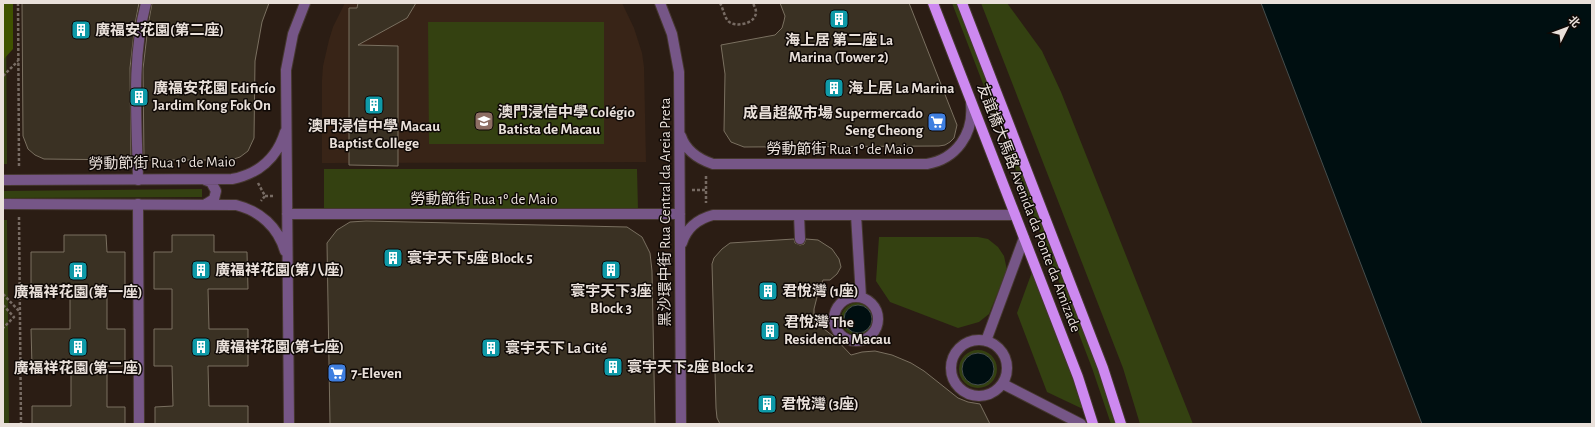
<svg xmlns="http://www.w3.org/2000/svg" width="1595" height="427" viewBox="0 0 1595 427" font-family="'Alegreya Sans','Noto Sans SC',sans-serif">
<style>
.built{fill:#382417}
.green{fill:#344111}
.forest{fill:#405300}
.water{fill:#000f11;stroke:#464e4d}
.building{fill:#3a3123;stroke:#7a7060}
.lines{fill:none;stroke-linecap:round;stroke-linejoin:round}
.lane-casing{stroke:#463830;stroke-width:12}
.street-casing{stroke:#463830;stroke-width:12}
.primary-casing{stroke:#463830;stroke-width:12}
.path{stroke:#776b63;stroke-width:2.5;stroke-dasharray:3 2;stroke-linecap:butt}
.lane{stroke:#765687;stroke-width:10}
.street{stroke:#765687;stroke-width:10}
.primary{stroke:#cd89f0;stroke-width:10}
.labels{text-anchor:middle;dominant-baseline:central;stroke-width:3;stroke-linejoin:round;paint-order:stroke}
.poi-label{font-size:15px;font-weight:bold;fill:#e9e0da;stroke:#0f0906;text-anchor:start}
.street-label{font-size:15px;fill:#e9e0da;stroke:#0f0906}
</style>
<rect width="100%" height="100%" fill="#2b1d14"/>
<!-- built -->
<path class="built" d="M345,3H622L634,28L642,53L644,67L646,162L322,163V80L323,66L329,40L333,27Z"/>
<!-- green -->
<path class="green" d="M3,3H6L7,164H3Z
M952,3H960L1099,365L1118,424H1111L1092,368Z
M981,3H1007L1042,51L1061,92L1193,424H1140L1123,368Z
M428,22H604V144H429Z
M324,169H637L638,210L324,209Z
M202,189V197L3,198V191Z
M3,220H7L9,424H3Z
M879,237H978L988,239L998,247L1004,256L1007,270L989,314L979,322L958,328L890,302L876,281Z
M1032,272L1085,410L1047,392L1017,313Z
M841 319a16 16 0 1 1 32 0a16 16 0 1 1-32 0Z
M959 369a19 19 0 1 1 38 0a19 19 0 1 1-38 0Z"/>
<!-- forest -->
<path class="forest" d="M3,3H13V49L3,60Z"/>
<!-- water -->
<path class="water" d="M1261,3H1592V424H1422Z
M844 319a14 14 0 1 1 28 0a14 14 0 1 1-28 0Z
M962 369a16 16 0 1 1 32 0a16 16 0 1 1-32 0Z"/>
<!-- building -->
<path class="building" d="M22,3H139L135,24L130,68L131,160L44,159L35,155L28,149L23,136Z
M152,3H269L262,22L255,61L254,138L248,151L240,157L231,160H144L143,69L148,26Z
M358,3H416L407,18L358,45L398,46V166L349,165V8H357Z
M780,3H909L957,125L954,138L950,142L945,145L939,146L744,147L731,142L724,131L725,74L721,45L775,35L782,28L784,21L785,16Z
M366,221L627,227L642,237L650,253L652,271L655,424H330L327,243L337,230L350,222Z
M64,235H106L107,252H125V289H107V329H125V366H107V407H125V424H32V406H71V366H32L31,329H70V289H31V252H64Z
M172,235H214V252H247L248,289H208L209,329H248V366H208L209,406H248V424H155V407L173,406L172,366H154V329H172V289H154V252H172Z
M794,239L795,243L800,245L804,244L806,239L818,240L832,249L839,259L841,267L837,274L830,280H823L818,293L814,309V321L833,336L851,355L862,352L875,351L892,355L911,363L924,371L958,398L968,402L980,404L990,424H720L717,418L716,408L712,264L714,258L722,249L730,243Z"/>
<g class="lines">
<defs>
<path id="lane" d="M138,180C137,122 131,60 146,3
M138,204L139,424
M799,215L800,239
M856,215L861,297
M834 319a22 22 0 1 1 44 0a22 22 0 1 1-44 0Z
M951 368a28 28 0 1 1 56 0a28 28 0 1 1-56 0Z
M986,341L1024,238
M1003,384L1081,424"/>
<path id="street" d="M660,3L672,34L679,72L681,424
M681,136C686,151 698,159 713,164H927C956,159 974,134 971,104
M3,180L232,179C258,174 277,158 285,132
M205,180L211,182L216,191L214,199L206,204
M3,204L236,205C260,211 278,227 285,251
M287,214H680
M682,243C687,227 698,219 713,215H1015
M289,424L286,70L293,34L305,3"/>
<path id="primary" d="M933,3L1078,377L1093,424
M962,3L1103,368L1121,424"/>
</defs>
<!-- lane casing -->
<use href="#lane" class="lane-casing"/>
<!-- street casing -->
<use href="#street" class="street-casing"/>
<!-- primary casing -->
<use href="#primary" class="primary-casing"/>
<!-- path -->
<path class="path" d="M18,3L19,166
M720,3C723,8 724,16 728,21C735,28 756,24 756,12C756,9 754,6 753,3
M3,76L18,61
M706,176V203
M258,183L265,196L261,201
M692,190H706
M265,196H274
M19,217L21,424
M3,294L19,311
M3,305L14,317L3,328"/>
<!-- lane -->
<use href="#lane" class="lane"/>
<!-- street -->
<use href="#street" class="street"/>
<!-- primary -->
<use href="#primary" class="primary"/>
</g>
<!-- icons -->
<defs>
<symbol id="building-square" viewBox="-11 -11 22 22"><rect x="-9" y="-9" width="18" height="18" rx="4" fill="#0f9aa8" stroke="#0f0906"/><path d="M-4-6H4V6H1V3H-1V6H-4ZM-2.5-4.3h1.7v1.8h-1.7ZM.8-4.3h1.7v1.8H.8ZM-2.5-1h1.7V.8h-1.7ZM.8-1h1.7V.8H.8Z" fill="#fff"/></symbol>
<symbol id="school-square" viewBox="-11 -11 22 22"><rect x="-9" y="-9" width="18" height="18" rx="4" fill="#8d6e63" stroke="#0f0906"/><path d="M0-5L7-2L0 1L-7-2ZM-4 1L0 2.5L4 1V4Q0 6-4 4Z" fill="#fff"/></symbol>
<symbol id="supermarket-square" viewBox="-11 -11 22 22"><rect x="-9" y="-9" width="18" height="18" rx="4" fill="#3f7fe0" stroke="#0f0906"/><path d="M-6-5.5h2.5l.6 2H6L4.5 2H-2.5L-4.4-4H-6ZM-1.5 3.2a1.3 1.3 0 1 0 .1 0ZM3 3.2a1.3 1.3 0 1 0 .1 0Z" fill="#fff"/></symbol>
</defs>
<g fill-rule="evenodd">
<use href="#building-square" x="828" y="8" width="22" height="22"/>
<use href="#building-square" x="70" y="19" width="22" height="22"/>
<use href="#building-square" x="823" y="77" width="22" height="22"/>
<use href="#building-square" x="128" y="86" width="22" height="22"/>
<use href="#building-square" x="363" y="94" width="22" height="22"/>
<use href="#school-square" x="473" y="110" width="22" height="22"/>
<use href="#supermarket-square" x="926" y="111" width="22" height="22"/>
<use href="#building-square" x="382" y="247" width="22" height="22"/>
<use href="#building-square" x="190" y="259" width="22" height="22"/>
<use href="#building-square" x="600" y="259" width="22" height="22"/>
<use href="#building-square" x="67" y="260" width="22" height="22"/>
<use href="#building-square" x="757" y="280" width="22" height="22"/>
<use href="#building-square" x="759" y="320" width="22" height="22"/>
<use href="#building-square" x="67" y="336" width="22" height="22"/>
<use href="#building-square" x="190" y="336" width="22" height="22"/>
<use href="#building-square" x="480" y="337" width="22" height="22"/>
<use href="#building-square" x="602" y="356" width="22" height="22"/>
<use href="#supermarket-square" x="326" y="362" width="22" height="22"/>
<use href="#building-square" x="756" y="393" width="22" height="22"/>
</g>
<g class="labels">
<!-- poi labels -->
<g class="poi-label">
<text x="95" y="30">廣福安花園(第二座)</text>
<text x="839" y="40" text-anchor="middle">海上居 第二座 La<tspan x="839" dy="17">Marina (Tower 2)</tspan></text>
<text x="153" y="88">廣福安花園 Edificío<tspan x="153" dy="17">Jardim Kong Fok On</tspan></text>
<text x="848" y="88">海上居 La Marina</text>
<text x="498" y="112">澳門浸信中學 Colégio<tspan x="498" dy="17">Batista de Macau</tspan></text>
<text x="923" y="113" text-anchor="end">成昌超級市場 Supermercado<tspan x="923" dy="17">Seng Cheong</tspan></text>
<text x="374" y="126" text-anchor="middle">澳門浸信中學 Macau<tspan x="374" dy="17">Baptist College</tspan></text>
<text x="407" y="258">寰宇天下5座 Block 5</text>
<text x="215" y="270">廣福祥花園(第八座)</text>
<text x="611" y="291" text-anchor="middle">寰宇天下3座<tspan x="611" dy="17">Block 3</tspan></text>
<text x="782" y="291">君悅灣 (1座)</text>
<text x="78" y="292" text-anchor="middle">廣福祥花園(第一座)</text>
<text x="784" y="322">君悅灣 The<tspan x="784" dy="17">Residencia Macau</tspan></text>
<text x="215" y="347">廣福祥花園(第七座)</text>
<text x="505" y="348">寰宇天下 La Cité</text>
<text x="627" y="367">寰宇天下2座 Block 2</text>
<text x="78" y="368" text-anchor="middle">廣福祥花園(第二座)</text>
<text x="351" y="373">7-Eleven</text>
<text x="781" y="404">君悅灣 (3座)</text>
</g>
<!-- street labels -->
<g class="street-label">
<text x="840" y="149">勞動節街 Rua 1º de Maio</text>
<text transform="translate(162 163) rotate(-1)">勞動節街 Rua 1º de Maio</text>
<text x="484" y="199">勞動節街 Rua 1º de Maio</text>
<text transform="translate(1029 208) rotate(69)">友誼橋大馬路 Avenida da Ponte da Amizade</text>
<text transform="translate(665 212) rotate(-90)">黑沙環中街 Rua Central da Areia Preta</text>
</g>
</g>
<!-- border -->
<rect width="1595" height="427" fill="none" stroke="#e9e0da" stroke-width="8"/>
<!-- north arrow -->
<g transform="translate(1567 28) rotate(48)" stroke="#0f0906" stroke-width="3" paint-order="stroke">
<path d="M0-3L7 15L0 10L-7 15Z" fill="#e9e0da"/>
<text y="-6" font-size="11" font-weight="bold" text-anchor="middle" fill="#e9e0da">北</text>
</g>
</svg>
